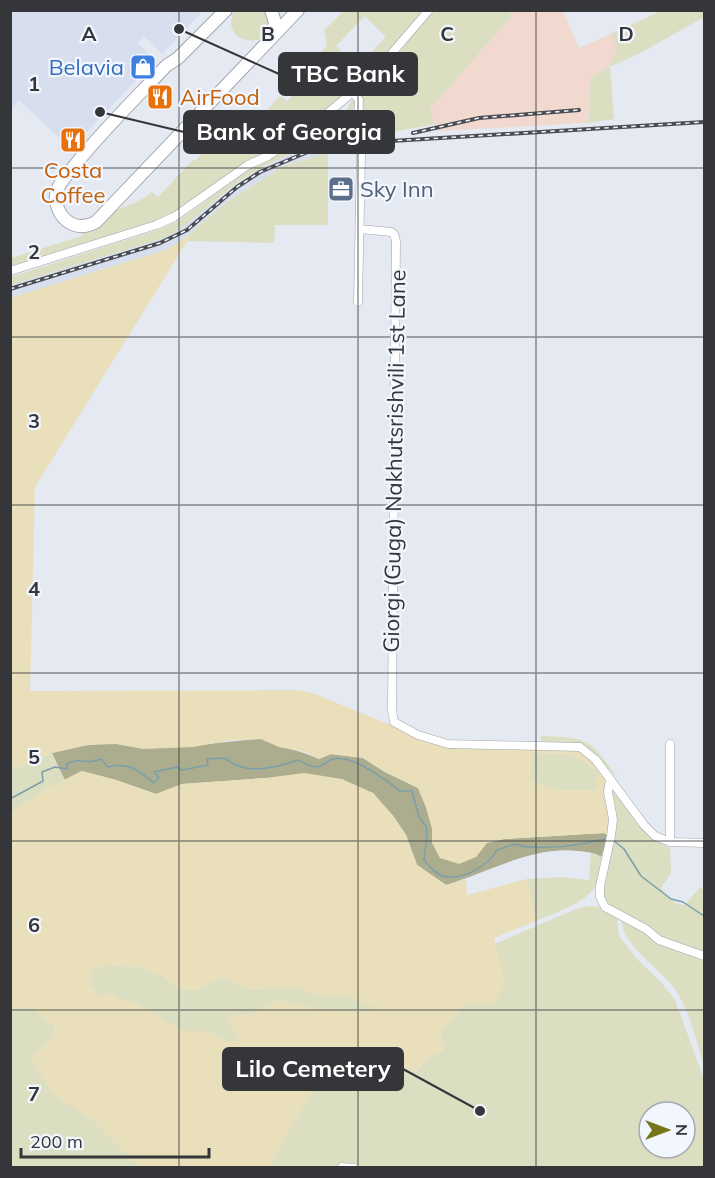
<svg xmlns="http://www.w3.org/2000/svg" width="715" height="1178" viewBox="0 0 715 1178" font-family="Mulish,sans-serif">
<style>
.built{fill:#d7dfef}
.industrial{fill:#f1d9cf}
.green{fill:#dbdec1;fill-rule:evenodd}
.forest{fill:#abad8e}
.sand{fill:#e9dfba;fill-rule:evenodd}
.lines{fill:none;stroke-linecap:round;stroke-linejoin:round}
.stream{stroke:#7b9eab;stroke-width:1.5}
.street-casing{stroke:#a0a5ae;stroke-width:9}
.primary-casing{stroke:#a0a5ae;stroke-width:14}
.street{stroke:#fff;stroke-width:8}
.primary{stroke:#fff;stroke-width:12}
.rail-casing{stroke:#4a4d51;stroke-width:4}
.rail{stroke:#f2f6fe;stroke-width:1.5;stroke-dasharray:4.5;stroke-linecap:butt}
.grid{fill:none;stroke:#34363a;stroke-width:1.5;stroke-opacity:0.55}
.labels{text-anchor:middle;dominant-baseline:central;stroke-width:4.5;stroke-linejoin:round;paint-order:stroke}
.shop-label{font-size:22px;fill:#366cbe;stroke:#f2f6fe;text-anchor:end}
.food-label{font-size:22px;fill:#c56008;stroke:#f2f6fe;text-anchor:start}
.service-label{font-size:22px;fill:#4e5e75;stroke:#f2f6fe;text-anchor:start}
.street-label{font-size:22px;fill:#34363a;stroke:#f2f6fe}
.grid-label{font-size:20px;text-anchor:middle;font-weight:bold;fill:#34363a;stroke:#f2f6fe;stroke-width:4.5;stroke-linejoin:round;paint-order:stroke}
.leader{fill:none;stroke:#34363a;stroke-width:2}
.callout-dot{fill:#34363a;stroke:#f2f6fe;stroke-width:2}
.callout{fill:#34363a;stroke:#34363a;stroke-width:2}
.callout-label{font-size:24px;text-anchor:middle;font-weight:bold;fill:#fff}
</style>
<rect width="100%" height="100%" fill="#e4e9f2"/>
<!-- built -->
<path class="built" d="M10,11H203L162,54L144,37L138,43L155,60L71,149L19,100L11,109Z
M328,142V153L283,166L227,202L177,244L168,249L11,298V285L167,237L253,172L285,156Z"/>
<!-- industrial -->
<path class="industrial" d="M512,11H563L579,48L611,34L617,49L609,67L591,77L588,123L437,131L430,109L511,17L510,12Z"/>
<!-- green -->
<path class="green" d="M235,10L265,11C284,55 214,46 235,10Z
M663,10L704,11V17L642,52L610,67L614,119L588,123L591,77L609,67L617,49L611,34Z
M344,11H423L371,73L303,130L178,210L155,222L11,266V258L82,236C90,212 136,208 152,192L158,197L193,160L195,161L215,140L209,133L216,122L217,112L243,136L280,96L287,101L306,82L299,75L327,46L324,30ZM365,16L386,37L332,94L315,77L341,50L336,46Z
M435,11H512L510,12L511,17L430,109L435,124L361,138L363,101L361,95L374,84L428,16Z
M355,100L357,103L356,139L333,143L351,101Z
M342,107L328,142C302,149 277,158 254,172C222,190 198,219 167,237L11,285V277L160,229L181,219L251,168L299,144Z
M328,153V225H275L274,243L189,241L187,236L227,202L283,166Z
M541,736C590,738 589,738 618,778L592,752L580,745L541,741Z
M52,753L65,780L45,789L15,811H11L10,766L21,767Z
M532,753L569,754L597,770L598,790H555L530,781Z
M614,790C630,813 643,837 670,848L671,873L661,888L675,903L685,905L700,887L704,890V954L660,938L607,906L602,897V886L614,837L617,817L611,795Z
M591,852L601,857C600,864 600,873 598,880C592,902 554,913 536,921L527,879L561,877L589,880Z
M592,906L601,907L617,917L619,936L638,960L660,981L675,1000L704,1079V1167L271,1168V1161L315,1086L354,1074L385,1060L416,1072L428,1058L444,1050L440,1033L465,1005L492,1003L505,984L495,944L578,908ZM649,1112H685V1148H649Z
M621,919L704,958V1066C696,1040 690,1010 674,988C659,968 623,946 621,919Z
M107,965L138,967L163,976L179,989L198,990L222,977L237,985L254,990L271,987L296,988L316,995L348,996L378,1008L353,1011H326L278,1000L255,1013L227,1016L240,1041L228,1042L207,1031H181L137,1003L122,1000L111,993L99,996L90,983L93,970Z
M28,1006L55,1027L54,1037L31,1057L52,1093L96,1123L140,1167H11L10,1011Z"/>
<!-- forest -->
<path class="forest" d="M261,739C280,748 300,750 319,759L331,754L363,758L385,772L418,788L426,807L432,828V843L476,857L486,843L504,839L604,833L609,836L601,857C594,852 587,852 578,851C531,846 490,872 446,885L417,865L406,835L394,817L373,793L266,778L182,784L156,794L116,780L82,771L65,780L52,753C73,748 95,742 117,744C131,745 144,749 158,748C193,747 227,741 261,739Z"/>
<!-- sand -->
<path class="sand" d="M187,236L189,241L186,243L35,487L30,691L297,690L315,694L388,724L392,722L448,747L576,749L586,754L606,779C605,799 610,816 609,836L604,833L504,839L487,843L476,857L459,864L440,858L432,843V828L426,807L418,788L385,772L363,758L331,754L319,759L305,752L279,747L261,739L233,740L193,747L143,749L116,744L88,745L52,753L21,767L11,766L10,298L168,249ZM532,753L569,754L597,770L598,790H555L530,781Z
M82,771L116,780L156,794L182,784L266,778L304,773L342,779L373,793L394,817L406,835L417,865L446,885L466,879L467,895L527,879L536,921L494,938L506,984L493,1003L465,1005L440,1033L444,1050L428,1058L415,1072L385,1060L354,1074L315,1086L271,1161V1167H140L96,1123L52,1093L31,1057L54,1037L55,1027L28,1006L11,1011V811H15L45,789ZM107,965L138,967L163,976L178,989L198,990L223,977L237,985L254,990L271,987L296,988L316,995L348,996L376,1008C339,1015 314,1008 278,1000L255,1013L227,1016L240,1041L228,1042L207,1031H181L137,1003L122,1000L111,993L99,996L90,983L93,970Z"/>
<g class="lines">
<!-- stream -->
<path class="stream" d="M10,799L43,781L42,772L55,767L67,769V764C83,756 86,766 101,759L108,767C129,762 138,770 154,783L159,778L154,772L177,767L182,770L208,765L207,759L225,758C245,776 275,768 298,760C307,765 315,770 324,764C327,762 329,760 333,759C351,754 386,780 400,791H412L419,817L426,826L427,836L424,860C430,867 437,876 447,877C465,879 489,865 497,850L515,844C530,850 564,847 581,844C590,843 598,839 608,839
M613,840L624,849L641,876L671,899L683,902L704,916"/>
<defs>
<path id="street" d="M353,93L359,100L357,142L361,154L358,302
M360,229L391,232L394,234L396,241L392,710L394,722L418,735L448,744L580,747L596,760L644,825L655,836L670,842L704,843
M10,271L156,225L174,217L248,165L268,156L309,129L374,74L429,10
M610,779L608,792L613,819L611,836L600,886V897L605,907L646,929L659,940L704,956
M670,842V744
M342,1167L354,1168"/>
<path id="primary" d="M226,10L178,58L166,66C136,98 103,130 75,165C69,173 60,181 57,191C53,203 60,217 70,223C79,228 87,227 96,222L298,10
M271,10L275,22L272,36"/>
</defs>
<!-- street casing -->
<use href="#street" class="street-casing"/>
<!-- primary casing -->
<use href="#primary" class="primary-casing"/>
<!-- street -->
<use href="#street" class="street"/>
<!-- primary -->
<use href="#primary" class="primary"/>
<defs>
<path id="rail" d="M413,133L479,118L579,110
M10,289L160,243L187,230L237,187L260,172L310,151L342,144L704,122"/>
</defs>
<!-- rail casing -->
<use href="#rail" class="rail-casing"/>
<!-- rail -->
<use href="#rail" class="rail"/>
</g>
<!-- grid -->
<path class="grid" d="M179,10V1168M358,10V1168M536,10V1168M10,168H704M10,337H704M10,505H704M10,673H704M10,841H704M10,1010H704"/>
<!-- icons -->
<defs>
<symbol id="shop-square" viewBox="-11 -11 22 22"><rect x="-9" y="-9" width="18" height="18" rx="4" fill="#3f7fe0" stroke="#f2f6fe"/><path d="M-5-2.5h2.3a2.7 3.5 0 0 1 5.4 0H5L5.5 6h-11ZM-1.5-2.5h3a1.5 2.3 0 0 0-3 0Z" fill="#fff"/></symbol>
<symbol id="restaurant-square" viewBox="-11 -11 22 22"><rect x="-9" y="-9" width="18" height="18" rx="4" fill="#e8710a" stroke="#f2f6fe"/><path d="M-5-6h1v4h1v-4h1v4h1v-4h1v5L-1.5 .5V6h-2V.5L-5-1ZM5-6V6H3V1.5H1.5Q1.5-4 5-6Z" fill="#fff"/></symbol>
<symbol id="office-square" viewBox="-11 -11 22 22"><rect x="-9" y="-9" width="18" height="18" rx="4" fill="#5c6f8a" stroke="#f2f6fe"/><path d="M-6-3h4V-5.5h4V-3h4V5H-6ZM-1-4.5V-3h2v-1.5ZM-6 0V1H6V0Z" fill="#fff"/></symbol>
</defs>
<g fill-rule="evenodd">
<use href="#shop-square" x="128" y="52" width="30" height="30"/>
<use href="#restaurant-square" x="145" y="82" width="30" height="30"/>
<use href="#restaurant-square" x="58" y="125" width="30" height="30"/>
<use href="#office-square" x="326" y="174" width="30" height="30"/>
</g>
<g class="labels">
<!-- shop labels -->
<g class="shop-label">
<text x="124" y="67">Belavia</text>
</g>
<!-- food labels -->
<g class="food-label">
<text x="180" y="97">AirFood</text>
<text x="73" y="170" text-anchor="middle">Costa<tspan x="73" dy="25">Coffee</tspan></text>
</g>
<!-- service labels -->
<g class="service-label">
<text x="360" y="189">Sky Inn</text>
</g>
<!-- street labels -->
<g class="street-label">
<text transform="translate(394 461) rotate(-89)">Giorgi (Guga) Nakhutsrishvili 1st Lane</text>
</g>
</g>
<g class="grid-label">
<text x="89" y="41">A</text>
<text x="268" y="41">B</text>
<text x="447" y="41">C</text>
<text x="626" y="41">D</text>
<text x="34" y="91">1</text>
<text x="34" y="259">2</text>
<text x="34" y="428">3</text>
<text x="34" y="596">4</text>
<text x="34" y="764">5</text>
<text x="34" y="932">6</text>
<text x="34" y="1101">7</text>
</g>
<!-- callouts -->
<path class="leader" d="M179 29L279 74M100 112L184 132M480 1111L403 1069"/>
<g class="callout-dot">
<circle cx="179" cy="29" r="6"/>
<circle cx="100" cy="112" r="6"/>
<circle cx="480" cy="1111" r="6"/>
</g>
<g class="callout">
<rect x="279" y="53" width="138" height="42" rx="6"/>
<rect x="184" y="111" width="210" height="42" rx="6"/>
<rect x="223" y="1048" width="180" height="42" rx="6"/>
</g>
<g class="callout-label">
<text x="348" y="82">TBC Bank</text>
<text x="289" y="140">Bank of Georgia</text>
<text x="313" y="1077">Lilo Cemetery</text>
</g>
<!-- border -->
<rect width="715" height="1178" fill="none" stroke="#34363a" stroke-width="24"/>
<!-- north arrow -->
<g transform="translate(667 1130) rotate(90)"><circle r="28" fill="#f2f6fe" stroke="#a6a9b0" stroke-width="1.5"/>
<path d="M0-4.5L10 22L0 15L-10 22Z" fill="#77751a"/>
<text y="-9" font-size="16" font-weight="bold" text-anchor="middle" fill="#34363a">N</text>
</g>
<!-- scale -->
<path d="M21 1148v9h188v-9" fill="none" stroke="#34363a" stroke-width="3"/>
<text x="30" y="1148" font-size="18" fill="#34363a" stroke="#f2f6fe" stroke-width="4.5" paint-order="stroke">200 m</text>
</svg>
